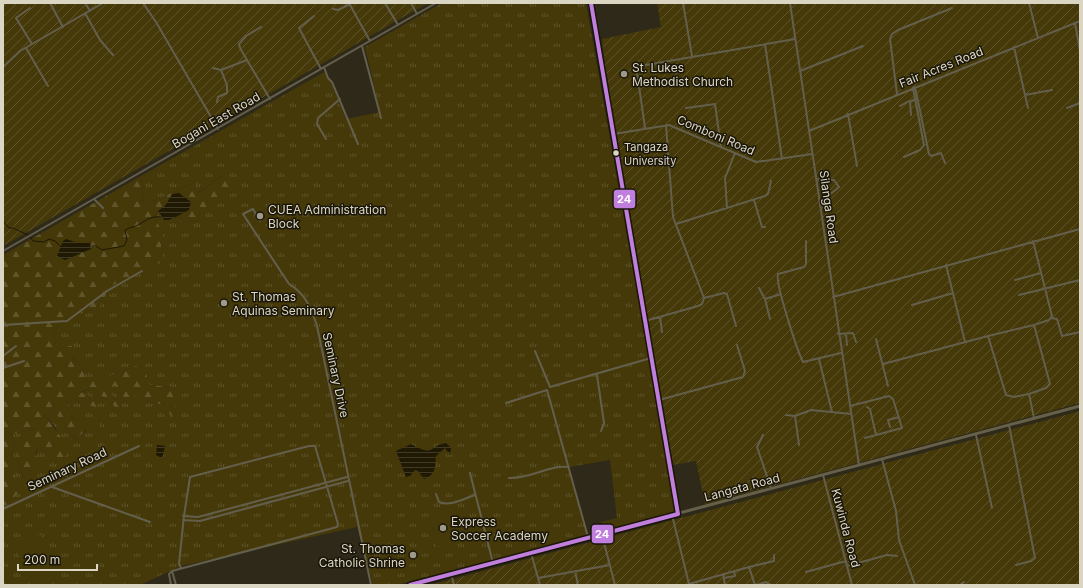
<svg xmlns="http://www.w3.org/2000/svg" width="1083" height="588" viewBox="0 0 1083 588" font-family="Inter,sans-serif">
<style>
.grass{fill:url(#grass-tufts)}
.forest{fill:url(#forest-firs)}
.garden{fill:url(#garden-furrows)}
.pitch{fill:#453909}
.water{fill:url(#water-rules)}
.lines{fill:none;stroke-linecap:round;stroke-linejoin:round}
.stream{stroke:#1f1802;stroke-width:1}
.minor{stroke:#645f4d;stroke-width:2}
.tertiary{stroke:#645f4d;stroke-width:2.5}
.secondary{stroke:#665f49;stroke-width:3}
.bus-1-casing{stroke:#1a1609;stroke-width:7}
.bus-1{stroke:#c07fdc;stroke-width:4}
.poi-dot{fill:#9e9988;stroke:#1a1609;stroke-width:1.5}
.bus-dot{fill:#dbd6c4;stroke:#1a1609;stroke-width:1.5}
.labels{text-anchor:middle;dominant-baseline:central;stroke-width:3;stroke-linejoin:round;paint-order:stroke}
.bus-label{font-size:11px;fill:#dbd6c4;stroke:#1a1609;text-anchor:start}
.poi-label{font-size:12px;fill:#dbd6c4;stroke:#1a1609;text-anchor:start}
.street-label{font-size:12px;fill:#dbd6c4;stroke:#1a1609}
.line-badge{stroke:#1a1609;stroke-width:1.5}
.badge-label{font-size:11px;text-anchor:middle;font-weight:bold;fill:#fff}
</style>
<defs>
<pattern id="grass-tufts" width="24" height="20" patternUnits="userSpaceOnUse"><rect width="24" height="20" fill="#453909"/><path d="M3 7l-1-3M5 7V3M7 7l1-3M15 17l-1-3M17 17v-4M19 17l1-3" fill="none" stroke="#5f552b"/></pattern>
<pattern id="forest-firs" width="22" height="20" patternUnits="userSpaceOnUse"><rect width="22" height="20" fill="#453909"/><path d="M5 1l3.5 6h-7zM16 11l3.5 6h-7z" fill="#5f552b"/></pattern>
<pattern id="garden-furrows" width="10" height="10" patternUnits="userSpaceOnUse"><rect width="10" height="10" fill="#453909"/><path d="M-1 1l2-2M0 10L10 0M9 11l2-2" fill="none" stroke="#5f552b"/></pattern>
<pattern id="water-rules" width="6" height="5" patternUnits="userSpaceOnUse"><rect width="6" height="5" fill="#1f1802"/><path d="M0 2.5h6" fill="none" stroke="#3f3925"/></pattern>
</defs>
<rect width="100%" height="100%" fill="#2e2918"/>
<!-- grass -->
<path class="grass" d="M442,3H586L676,513L605,534L601,522L617,518L610,460L569,467L588,536L396,585H373L357,527L181,566L140,585H3V506L8,504L11,457L15,441L5,435L36,429C19,445 13,454 23,477L31,471L38,447L62,460L56,428L45,416L51,409L64,423L75,440L86,431L79,421L66,414L72,397L83,404L96,399L80,393L92,388L122,412L120,404L106,389L115,386L150,402L165,405L173,417V387L148,385L136,366L99,380H87L81,364L56,346L53,332L66,319L99,307L111,286L163,261L161,246L163,232L153,216L168,202L183,195L190,205L169,223L200,221L198,213L222,176L197,193L194,183C177,189 161,200 144,203L141,176L326,71L346,119L380,112L365,47Z"/>
<!-- forest -->
<path class="forest" d="M141,176L144,203C161,200 177,189 194,183L198,193L222,176L233,187L198,213L200,221L168,223L183,213L190,205L183,195L168,202L153,216L163,232L161,246L164,261L111,286L99,307L66,319L53,332L56,346H72V358L81,364L87,380H99L136,366L146,373L149,385L173,387L177,401L172,418L165,405L150,402L136,396L126,399L115,386L107,389L120,404L123,413L92,388L80,392L96,399V407L83,404L72,397L66,414L79,421L86,430L75,440L64,423L52,410L45,416L70,449L62,461L38,447L35,453L40,465L23,477C14,452 16,448 35,429L6,435L15,441L11,457L18,493L8,504L3,506V255Z"/>
<!-- garden -->
<path class="garden" d="M3,3H428L3,246Z
M657,3H1080V403L705,504L696,461L673,465L606,77L602,39L661,27Z
M1080,411V585H431Z"/>
<!-- pitch -->
<path class="pitch" d="M92,418H100L99,429H91Z
M451,509L457,543L436,547L429,513Z
M40,534L62,577L45,585H34L15,547Z"/>
<!-- water -->
<path class="water" d="M179,193L191,202L189,210L169,220H164L158,211L165,206L172,194Z
M66,239L78,243H90L91,249L65,260L57,256L63,241Z
M446,443L451,448L450,455L445,448L436,456C435,467 436,475 424,479L418,471L415,470L410,476L406,477L396,451L411,444C436,458 427,446 446,443Z
M157,445L165,446L163,456L161,458L156,455Z"/>
<g class="lines">
<!-- stream -->
<path class="stream" d="M3,221L9,228H13L28,235
M31,238L33,241L44,242L49,239L55,241L61,247
M92,246H96L102,250L124,246L127,240L125,230C130,227 136,227 140,224C148,219 151,216 161,217"/>
<!-- minor -->
<path class="minor" d="M50,3L63,27
M85,3L90,11
M143,3L156,22L218,129
M349,3L370,41
M385,3L398,25
M411,3L417,14
M683,3L692,56
M790,3L859,465
M1029,3L1038,38
M30,8L16,18L32,44
M333,9L338,10L350,4
M85,13L100,40L113,55
M314,16L299,28L321,69
M1075,23L1080,51
M765,44L782,159
M362,46L381,118
M1014,47L1028,108
M26,48L48,86
M247,60L240,48L239,44L246,36L261,27
M3,67L20,51L103,3
M324,67L328,78L332,82L358,144
M213,68L221,70
M800,71L863,46
M915,87L929,154L931,156L941,153L945,163
M897,94L890,39L892,34L898,30L952,8
M1025,95L1052,90
M217,102L218,97L227,93V85L221,70L247,60L270,99
M900,106L909,101
M686,108L715,104L721,147
M1067,108L1080,103
M848,114L857,166
M911,115L910,102L916,99
M645,128L637,72L640,66L795,39
M809,131L1080,21
M614,134L669,125L756,162L812,154
M326,139L317,124L318,118L340,99
M904,157L920,150L924,145L913,88
M816,179L834,180L839,187L823,200
M95,200L103,208
M754,200L762,227H765
M727,208L725,178L735,153
M260,221L253,209L243,214L289,284C306,294 311,308 317,326L371,585
M676,224L765,196L768,194L771,181
M806,241V264L804,267L778,274C775,283 797,350 803,362L841,353
M1033,241L1052,316L1049,320L1034,325L1050,384L1046,388L1029,394L1034,418
M3,251L436,3
M946,265L965,342
M1015,280L1041,273
M759,288L765,299L770,319
M1019,295L1080,280
M833,297L1080,229
M704,298L724,293L727,294L736,326
M765,299L781,294
M912,305L953,293
M660,317L662,332
M1051,318L1057,319L1062,336L1080,332
M645,321L698,306L702,304L704,298L673,217L666,125
M3,325L67,321L107,291L142,271
M838,334L853,333L856,342
M846,334L847,345
M988,336L1034,325
M876,339L888,386
M535,351L550,387L651,358
M3,356L16,346
M819,359L832,412
M883,364L988,336L1006,395L1014,397L1029,394
M3,368L24,361
M597,375L604,423L601,431
M659,400L743,377L745,371L737,345
M506,403L547,390L588,537
M850,406L889,396L893,399L902,428L865,438
M867,407L870,409L876,435
M786,415L795,416L811,410L851,414
M795,416L799,445
M1009,425L1035,558L1031,561L1016,565
M890,427L888,420L899,417
M763,435L757,447L771,488
M976,435L992,508
M882,459L896,511L899,540L915,585
M470,473L493,563
M823,475L852,585
M509,478C531,479 548,465 569,467
M52,487L150,522
M436,494L439,502C450,507 465,498 475,495
M3,509L139,446
M672,515L689,584
M184,516L198,517L347,477
M183,520L200,521L348,481
M602,535L615,585
M531,553L540,585
M847,566L887,555L897,556
M749,567L774,561V555
M172,571L176,585
M575,571L578,585
M806,572L846,561
M451,574L454,585
M723,574L725,585
M538,578L610,565
M724,578L735,576L734,571
M689,584L749,567L755,585
M171,585L169,574L172,571L337,527L338,524L315,446H309L190,477L184,516L179,564L181,568
M757,585L766,582L771,585
M960,585L964,582"/>
<!-- tertiary -->
<path class="tertiary" d="M591,3L678,514"/>
<!-- secondary -->
<path class="secondary" d="M410,585L1080,406"/>
<defs>
<path id="bus-1" d="M410,585L678,514L591,3"/>
</defs>
<!-- bus-1 casing -->
<use href="#bus-1" class="bus-1-casing"/>
<!-- bus-1 -->
<use href="#bus-1" class="bus-1"/>
</g>
<!-- markers -->
<g class="poi-dot">
<circle cx="624" cy="74" r="4"/>
<circle cx="260" cy="216" r="4"/>
<circle cx="224" cy="303" r="4"/>
<circle cx="443" cy="528" r="4"/>
<circle cx="413" cy="555" r="4"/>
</g>
<circle class="bus-dot" cx="616" cy="153" r="3.5"/>
<g class="labels">
<!-- bus labels -->
<g class="bus-label">
<text x="624" y="147">Tangaza<tspan x="624" dy="14">University</tspan></text>
</g>
<!-- poi labels -->
<g class="poi-label">
<text x="632" y="67">St. Lukes<tspan x="632" dy="14">Methodist Church</tspan></text>
<text x="268" y="209">CUEA Administration<tspan x="268" dy="14">Block</tspan></text>
<text x="232" y="296">St. Thomas<tspan x="232" dy="14">Aquinas Seminary</tspan></text>
<text x="451" y="521">Express<tspan x="451" dy="14">Soccer Academy</tspan></text>
<text x="405" y="548" text-anchor="end">St. Thomas<tspan x="405" dy="14">Catholic Shrine</tspan></text>
</g>
<!-- street labels -->
<g class="street-label">
<text transform="translate(941 67) rotate(-22)">Fair Acres Road</text>
<text transform="translate(216 120) rotate(-30)">Bogani East Road</text>
<text transform="translate(716 135) rotate(23)">Comboni Road</text>
<text transform="translate(829 207) rotate(82)">Silanga Road</text>
<text transform="translate(336 375) rotate(78)">Seminary Drive</text>
<text transform="translate(67 469) rotate(-25)">Seminary Road</text>
<text transform="translate(742 487) rotate(-15)">Langata Road</text>
<text transform="translate(846 528) rotate(75)">Kuwinda Road</text>
</g>
</g>
<g class="line-badge">
<rect x="613" y="189" width="23" height="20" rx="4" fill="#c07fdc"/>
<rect x="591" y="524" width="23" height="20" rx="4" fill="#c07fdc"/>
</g>
<g class="badge-label">
<text x="624" y="203">24</text>
<text x="602" y="538">24</text>
</g>
<!-- border -->
<rect width="1083" height="588" fill="none" stroke="#dbd6c4" stroke-width="8"/>
<!-- scale -->
<path d="M18 564v6h79v-6" fill="none" stroke="#dbd6c4" stroke-width="2"/>
<text x="24" y="564" font-size="12" fill="#dbd6c4" stroke="#1a1609" stroke-width="3" paint-order="stroke">200 m</text>
</svg>
